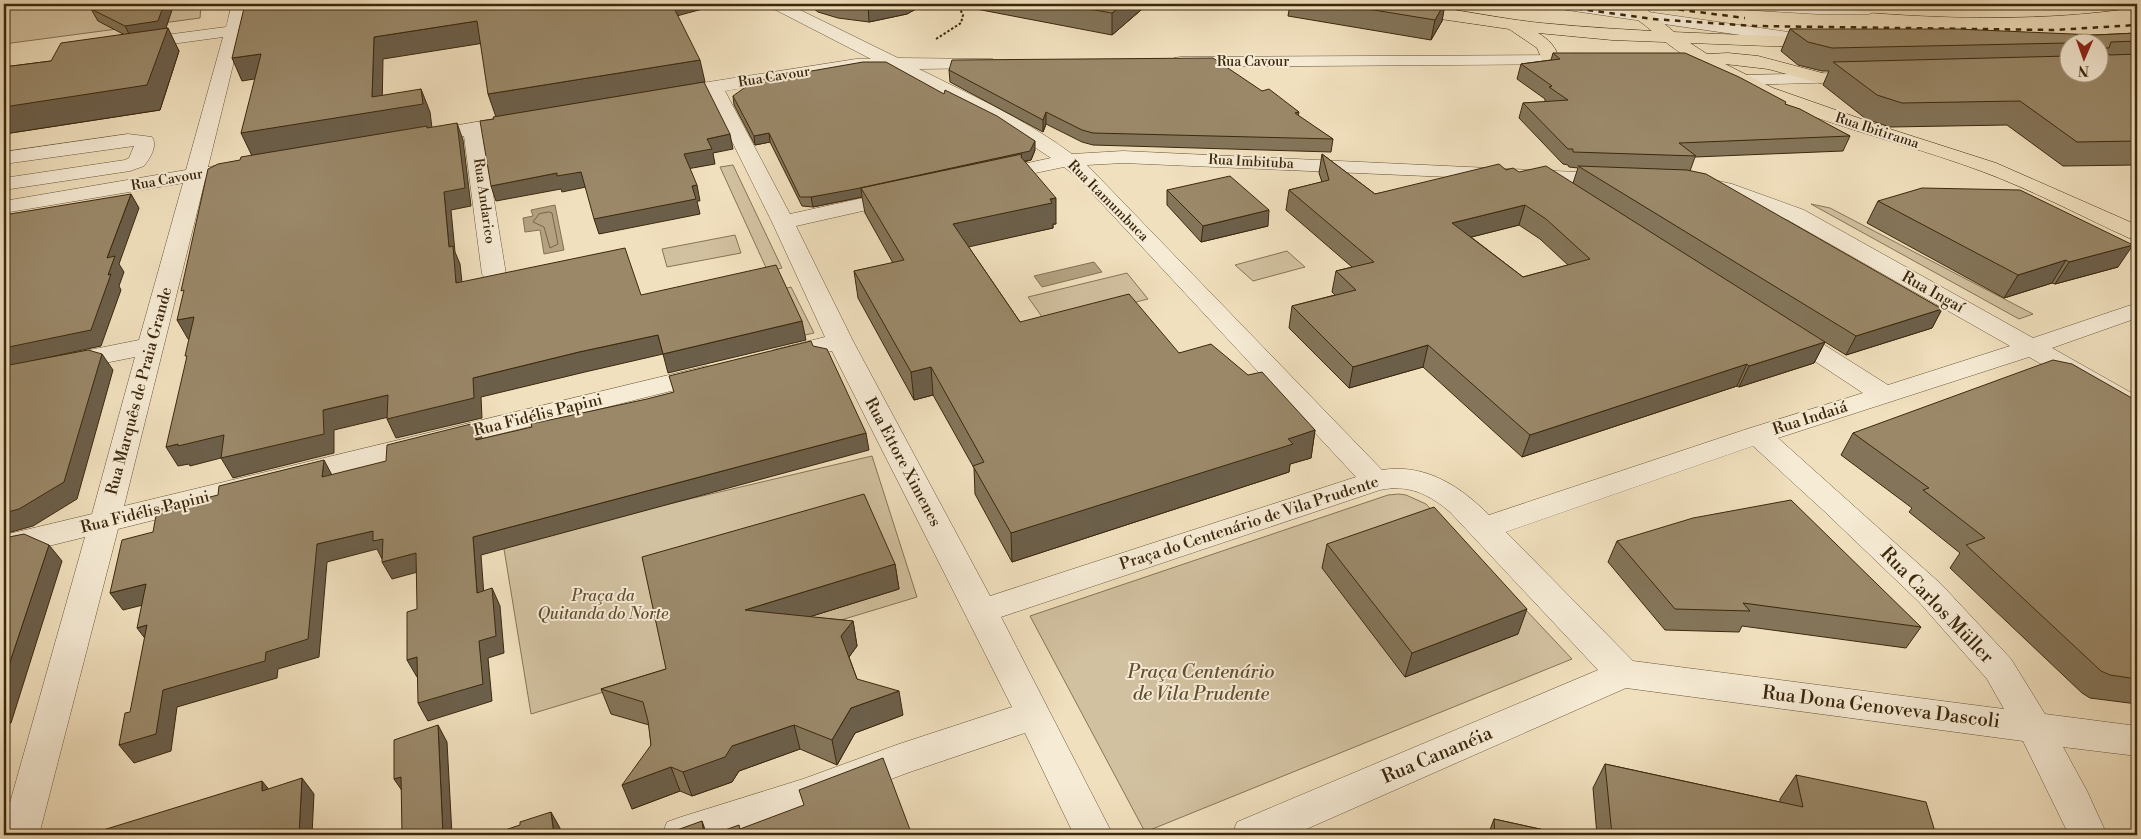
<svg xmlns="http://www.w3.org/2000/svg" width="2141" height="839" viewBox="0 0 2141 839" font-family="'Libre Bodoni',serif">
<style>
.green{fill:#d2c1a0;stroke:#877456}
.water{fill:#b3a181;stroke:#837152}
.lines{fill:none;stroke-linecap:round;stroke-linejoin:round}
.shore{stroke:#786446;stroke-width:1}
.minor-casing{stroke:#695638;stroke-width:1}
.major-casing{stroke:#3c280c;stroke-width:1}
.highway-casing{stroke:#3c280c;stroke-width:1}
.path{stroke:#3c280c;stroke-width:2;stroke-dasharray:2.5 2;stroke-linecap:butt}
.minor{fill:#f6ebd5;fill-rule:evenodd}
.major{fill:#f1e0be;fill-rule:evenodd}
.highway{fill:#f1e0be;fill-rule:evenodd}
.rail{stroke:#3c280c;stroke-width:2.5;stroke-dasharray:5.5 5.5;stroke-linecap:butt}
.wall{fill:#84755a;stroke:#3c280c;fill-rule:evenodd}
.shaded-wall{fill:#6c5f4a;stroke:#3c280c}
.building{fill:#9a8869;stroke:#3c280c;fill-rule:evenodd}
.labels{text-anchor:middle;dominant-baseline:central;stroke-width:4;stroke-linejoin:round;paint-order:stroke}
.far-street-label{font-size:14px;fill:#3c280c;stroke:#f6ebd5}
.street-label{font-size:16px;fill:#3c280c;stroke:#f6ebd5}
.park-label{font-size:16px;font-style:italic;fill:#624e31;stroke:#f6ebd5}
.near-street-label{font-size:19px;fill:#3c280c;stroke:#f6ebd5}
.near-park-label{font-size:19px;font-style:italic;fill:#624e31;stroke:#f6ebd5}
</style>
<rect width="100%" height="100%" fill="#f1e0be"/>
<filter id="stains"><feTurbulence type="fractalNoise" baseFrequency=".004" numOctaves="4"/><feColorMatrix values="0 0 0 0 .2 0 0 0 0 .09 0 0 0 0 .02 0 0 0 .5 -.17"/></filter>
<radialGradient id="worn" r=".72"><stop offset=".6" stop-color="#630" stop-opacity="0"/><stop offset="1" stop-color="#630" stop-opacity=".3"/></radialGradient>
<!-- green -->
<path class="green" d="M4,4H201L200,18L4,44Z
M733,165L782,268L768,272L720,167Z
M1811,204L1830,208L2033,314L2019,319Z
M735,235L741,253L667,267L662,249Z
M1287,251L1305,267L1253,281L1235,265Z
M1127,273L1148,299L1047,324L1028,297Z
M791,287L814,333L696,360L783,289Z
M872,456L917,597L531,714L503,543Z
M1399,494L1406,495L1426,504L1572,659L1145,832L1030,616L1388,495Z"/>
<!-- water -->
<path class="water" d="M555,205L564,250L544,254L540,230L525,232L523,218L533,216L531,210Z
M1094,262L1102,272L1042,287L1034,276Z"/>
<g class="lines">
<!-- shore -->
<path class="shore" d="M549,212L552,213L558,244L550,248L544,227L533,222L539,214Z"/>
<defs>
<path id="minor" d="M232,4H248L208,167L243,161L250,163L253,167L250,171L205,180L124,506L706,366L715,368L719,374L715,380L118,529L39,835H4V824L85,537L4,557V535L92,514L135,357L4,383V367L139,340L183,183L4,213V201L186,170L223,37L135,49L129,48L126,44L129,40L135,39L226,27Z
M768,4H788L898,58L993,59L996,63L993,67L987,68L919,69C971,95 1025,119 1072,154L1123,151L1619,174L1622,178L1619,182L1612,184L1123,163L1087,165L1382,470C1425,463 1460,486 1489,515L1747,429L1863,393L1778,337L1774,332L1778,327L1787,324L1796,327L1888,385L2010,346L1788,220L1741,201L1693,187L1690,183L1693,179L1700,177L1732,184L1804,210L2033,338L2137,303V318L2052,348L2137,396V416L2127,413L2029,357L1778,438L1941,584L2011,659L2045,714L2137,726V756L2063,747L2087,791L2107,835H2069L2023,741L1626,688L1293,835H1232L1237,822L1598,670L1450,512C1429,494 1408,484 1380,490L1001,617L1113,835H1074L1025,733L907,773L803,813L734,835H662L667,822L681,817L803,779L899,744L1012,707L832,351L782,363L773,360L769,355L773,350L825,337L772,222L708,93L670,100L663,98L661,94L663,90L670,88L856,59H871L770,7ZM856,69H892L998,123L1051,158L985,172L982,176L985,180L992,182L1064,167L1077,177L1356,477L990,596L853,341L796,226L907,201L910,196L907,191L899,190L790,214L725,91ZM1753,446L1824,511L1919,602L1987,679L2004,709L1633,661L1506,532Z
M1552,4H1592L1816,36L1822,37L1825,41L1822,45L1816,46L1560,9L1554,7Z
M1725,4H1869L1875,6L1877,9L1875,12L1869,14H1817L1733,9L1727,7Z
M1580,55L1586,56L1589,60L1586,64L1180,67L1174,66L1171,62L1174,58L1180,57Z
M1840,73L1846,74L1849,78L1846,82L1740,85L1734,84L1731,80L1734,76L1740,75Z
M517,115L524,117L527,121L524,125L483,133L506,274L502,279L494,281L486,279L482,274L464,136L424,143L417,141L414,137L417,133L424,131Z
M128,134L152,137C158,146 150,158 144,166L130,171L4,190V178L125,160L129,158L134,146L4,164V152Z"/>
<path id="major" d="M1622,4H1640L1678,35L1707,54L1728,53L1758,56L1826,74L1829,78L1826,82L1820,83L1768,69L1725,64L1773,88L1890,129L1996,163L2137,225V240L2129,238C2081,216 2030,189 1981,171C1871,130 1745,110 1653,32C1643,23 1629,15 1622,4Z"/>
<path id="highway" d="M1364,4C1423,0 1483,17 1541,23C1635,32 1728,34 1822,38L1828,39L1831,43L1828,47L1822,48L1612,40L1538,33C1548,39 1557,47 1559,60L1556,64L1550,65L1544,64L1537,48L1509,29L1372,9L1366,7Z
M1821,4L2012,7L2132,4L2130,7L2124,9C2028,22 1925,18 1829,9L1823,7Z"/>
</defs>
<!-- minor casing -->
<use href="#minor" class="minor-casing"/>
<!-- major casing -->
<use href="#major" class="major-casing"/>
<!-- highway casing -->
<use href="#highway" class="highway-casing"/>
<!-- path -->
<path class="path" d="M936,39L961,23L963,15L958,5L954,4"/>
<!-- minor -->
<use href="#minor" class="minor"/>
<!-- major -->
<use href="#major" class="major"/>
<!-- highway -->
<use href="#highway" class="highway"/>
<!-- rail -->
<path class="rail" d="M1544,4L1653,19L1754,26L2054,30L2137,25
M1635,4L1745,18"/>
</g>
<!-- wall -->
<path class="wall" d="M809,4H925L907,14L869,22L838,18L818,12L813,8Z
M950,4H1148L1112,35Z
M1290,4H1534L1522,7L1449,8H1444L1442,21L1431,40L1288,16Z
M91,9L166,28L179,51L160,110L4,134V67L51,61L123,34L98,21Z
M1790,29L2095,35L2137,33V165L2063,166L2007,125L1890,127L1866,119L1823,85L1829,71H1822L1798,65L1781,51ZM2068,42H2098V72H2068Z
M1553,53L1785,104L1850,136L1843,151L1695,157L1690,171L1942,309L1932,328L1846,355L1825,342L1814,363L1739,387L1737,386L1522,457L1423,367L1349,388L1289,328L1292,306L1335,295L1332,292L1336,271L1352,267L1286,210L1289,190L1322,182L1319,173L1322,154L1375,194L1506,170L1573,183L1578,168L1569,167L1568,165L1563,164L1519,118L1523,103L1545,102V99L1517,79L1521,64L1551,60ZM1519,225L1540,239L1568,265L1523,277L1471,237Z
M949,70L1262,91L1299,112L1298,116L1333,139L1331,152L1093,145L1082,142L1046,124L1043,132L950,82Z
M733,96L1035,150L1031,160L1024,162L1056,224H1053V228L968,246L1020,322L1179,353L1248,375L1315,430L1311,458L1290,464L1289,472L1012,562L975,494L974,468L933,395L914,400L858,298L854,271L893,263L865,213L862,197L813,207L802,206L770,142L755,145L734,105Z
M1167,190L1268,226L1201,242L1167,205Z
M1878,201L2118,267L2055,284L2052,283L2004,298L1867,223Z
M2137,401V704L2090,698L2082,693L1950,568L1960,553L1909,512L1912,508L1841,455L1853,433Z
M1617,541L1921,627L1906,648L1742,626L1739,632L1665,630L1608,562Z
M1327,544L1518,634L1405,677L1322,568Z
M895,564L899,589L809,617L853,621L857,646L849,657L857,679L903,715L855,733L837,765L800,749L739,771L732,782L692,796L680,791L632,809L651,745L649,725L611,714L601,689L666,669Z
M1605,764L1780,802V799L1796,775L1938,835H1597L1593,788Z
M1494,819L1567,835H1488Z"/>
<!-- shaded-wall -->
<path class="shaded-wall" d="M164,4H174L164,34L131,38L125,26Z
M670,4H721L673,17Z
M868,4H925L907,14L869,22Z
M1124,4H1148L1112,35V13Z
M1444,4H1445L1442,21L1431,40L1435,20Z
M1523,4H1534L1522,7Z
M477,21L484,43L383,59L382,111L421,89L430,112L432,128L253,158L241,133L372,97L374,37Z
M168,28L179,51L160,110L4,134V107Z
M261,54L272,76L242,81L232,58Z
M700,60L705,82L496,117L488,94Z
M1046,112V124L1043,132V120Z
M457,123L463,140L471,206L451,210L455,252L460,264L464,301L456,283L449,247L444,192Z
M769,133L770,142L755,145L754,136Z
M730,134L733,149L713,153L715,164L687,169L684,154L707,139Z
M1035,141V150L1031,160L861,188L862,197L813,207L811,197Z
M581,172L586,187L562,192L561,189L496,201L491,186L557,173Z
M697,185L700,201H697L700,214L599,234L594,219L692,186Z
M131,194L139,208L119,264L124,272L119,286L121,290L101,346L4,367V348L108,275L107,258Z
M1056,198V224H1053V228L955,250L953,224Z
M1525,205L1519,225L1448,243L1452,223Z
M1269,210L1268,226L1201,242L1203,226Z
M2133,245L2118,267L2055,284L2069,262Z
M2066,260L2052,283L2004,298L2018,275Z
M1942,309L1932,328L1846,355L1856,336Z
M194,317L204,336L188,339L177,320Z
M802,321L806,340L668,373L663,354Z
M658,335L663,354L585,372L481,397L482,418L396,438L387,419L473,378L579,352Z
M1825,342L1814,363L1739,387L1749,366Z
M1428,345L1423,367L1349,388L1353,367Z
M102,354L113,370L77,499L33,526L4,534V513Z
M1747,364L1737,386L1522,457L1530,435Z
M931,367L933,395L914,400L911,372Z
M388,395L397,415L334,430V453L233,478L221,458L190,466L189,464L178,466L166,447Z
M475,423L483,440H476Z
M1315,430L1311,458L1290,464L1289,472L1012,562L1011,533L1288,439Z
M866,433L869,450L481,555L485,610L477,593L473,537Z
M324,460L333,477H322Z
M373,531L383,539L392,556L382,559L377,549L327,562L319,657L278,669L277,678L177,707L171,751L134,763L119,745L163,690L266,652L317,544Z
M49,545L62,561L11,723L4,725V680Z
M416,553L425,570L392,579L382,562Z
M895,564L899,589L751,635L745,610Z
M146,584L159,601L123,610L110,593Z
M492,588L500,606L504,653L488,658L492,701L428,721L418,703L479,641Z
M1527,609L1518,634L1405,677L1412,653Z
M853,621L857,646L846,661L841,636Z
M147,625L150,645L137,628Z
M417,657L427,674L417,677L407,660Z
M899,691L903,715L855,733L837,765L832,740L851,708Z
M438,725L447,742L452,835H443Z
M794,725L800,749L739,771L732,782L692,796L683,772L732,746Z
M671,767L680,791L632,809L622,785Z
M401,777L405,795L394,779Z
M302,778L314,794L312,835H299Z
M262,781L275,797L262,791Z
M551,812L560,828V835H554Z
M702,821L707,835H704Z"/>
<!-- building -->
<path class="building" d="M110,4H164L158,21L125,26L91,9Z
M245,4H672L700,60L488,94L477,21L374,37L372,97L421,89L423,104L241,133L261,54L232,58Z
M1060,4H1124L1112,13Z
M1337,4H1444L1435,20Z
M168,28L147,85L4,107V67L51,61L61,43Z
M1790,29H1957L2095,35L2137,33V41L2111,42L2109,48H2103L2101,50L2110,55L2137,54V141L2077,142L2020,101L1902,103L1877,95L1833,62L2068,56V72H2098V42H2068V43L1832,48L1808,42Z
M1553,53H1685L1739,77L1786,102L1785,104L1800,109L1850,136L1679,143L1696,156L1573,152V149H1568L1523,103L1568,100L1549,87L1552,86L1521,64L1560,59Z
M1213,58L1262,91L1269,89L1299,112L1295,113L1333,139L1093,133L1082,130L1046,112L1043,120L949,70L952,60Z
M863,62H886L944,94L945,90L997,116L1035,141L1030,151L855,189L811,197H800L769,133L754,136L733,96L754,81Z
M704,82L730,134L707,139L712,149L684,154L697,185L692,186L696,199L594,219L581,172L557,176V173L491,186L480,121L494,119L493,117Z
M457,123L465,188L444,192L449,247L453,246L456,283L625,248L641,295L776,265L802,321L663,354L658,335L579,352L473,378L474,398L387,419L388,395L323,410L324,434L221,458L224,435L178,446V444L166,447L187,356H185L194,317L177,320L184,290L181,291L208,169L218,164L240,160L241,157L427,126V128Z
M1022,154L1021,157L1056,198L1050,199L1052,203L953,224L1020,322L1129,294L1179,353L1211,344L1248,375L1262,372L1315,430L1288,439L1293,444L1011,533L973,466L984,462L931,367L911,372L854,271L904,260L861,188Z
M1322,154L1375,194L1499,164L1506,170L1513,168L1519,172L1546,166L1825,342L1749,366L1747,364L1530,435L1428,345L1353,367L1292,306L1356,290L1336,271L1374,262L1289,190L1329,180ZM1525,205L1546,219L1590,259L1523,277L1452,223Z
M1578,166L1687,170L1706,174L1942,309L1856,336Z
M1230,176L1269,210L1203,226L1167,190Z
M1922,188L2020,190L2133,245L2069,262L2066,260L2018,275L1878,201Z
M131,194L107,258L115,256L108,275L111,274L91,330L4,348V225L10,214Z
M811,341L813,346L827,349L866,433L473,537L477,593L492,588L496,636L479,641L483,684L418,703L417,657L407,660V612L417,609L416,553L382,562L383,539L373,541V531L317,544L308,639L266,652L265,661L163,690L156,734L119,745L125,713L130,712L147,625L137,628L146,584L110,593L122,540L153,532L157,510L218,495L219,486L324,460L322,477L386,461L387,445L475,423L476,440L532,427L531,424L647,399L674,392L669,376Z
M88,350L102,354L64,482L19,509L4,513V366Z
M2053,360L2072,364L2137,401V679L2110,675L2101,671L1966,545L1985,538L1923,490L1929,488L1853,433Z
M864,494L895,564L745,610L853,621L841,636L857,679L899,691L851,708L832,740L794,725L732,746L725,757L683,772L671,767L622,785L651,745L648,721L643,702L601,689L666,669L642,557Z
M1791,500L1921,627L1743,603L1750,611L1675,609L1617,541L1693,518Z
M1434,507L1527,609L1412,653L1327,544Z
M24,534L49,545L4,680V538Z
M438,725L443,835H395L402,833L401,777L394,779V740Z
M883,758L912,835H711L739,825L740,829L804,805L799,790Z
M1605,764L1803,807L1796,775L1926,802L1936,835H1938H1612Z
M302,778L299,835H87L262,781V791Z
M551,812L554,835H490L520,825V822Z
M1494,819L1567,835H1495Z
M702,821L704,835H663Z"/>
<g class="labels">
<!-- far-street labels -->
<g class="far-street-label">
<text x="1253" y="62">Rua Cavour</text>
<text transform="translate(774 77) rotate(-9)">Rua Cavour</text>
<text transform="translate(1877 131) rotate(18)">Rua Ibitirama</text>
<text transform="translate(1251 162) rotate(3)">Rua Imbituba</text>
<text transform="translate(167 180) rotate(-10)">Rua Cavour</text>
<text transform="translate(484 201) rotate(82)">Rua Andarico</text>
<text transform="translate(1108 201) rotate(45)">Rua Itamumbuca</text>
</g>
<!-- street labels -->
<g class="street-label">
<text transform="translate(1933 292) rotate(29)">Rua Ingaí</text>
<text transform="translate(139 391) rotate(-75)">Rua Marquês de Praia Grande</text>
<text transform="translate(538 415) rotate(-14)">Rua Fidélis Papini</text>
<text transform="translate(1810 418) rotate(-18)">Rua Indaiá</text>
<text transform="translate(903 462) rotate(62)">Rua Ettore Ximenes</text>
<text transform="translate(145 512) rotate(-14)">Rua Fidélis Papini</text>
<text transform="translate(1249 523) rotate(-18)">Praça do Centenário de Vila Prudente</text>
</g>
<!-- park labels -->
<g class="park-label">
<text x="603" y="596">Praça da<tspan x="603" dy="18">Quitanda do Norte</tspan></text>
</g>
<!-- near-street labels -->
<g class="near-street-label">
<text transform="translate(1937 605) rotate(46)">Rua Carlos Müller</text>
<text transform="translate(1881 707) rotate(7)">Rua Dona Genoveva Dascoli</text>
<text transform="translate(1437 755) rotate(-23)">Rua Cananéia</text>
</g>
<!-- near-park labels -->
<g class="near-park-label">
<text x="1201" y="672">Praça Centenário<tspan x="1201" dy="22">de Vila Prudente</tspan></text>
</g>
</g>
<!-- margin -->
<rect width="2141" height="839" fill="none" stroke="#f1e0be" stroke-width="20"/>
<rect x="5" y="5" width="2131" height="829" fill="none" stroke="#3c280c" stroke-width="2.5"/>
<rect x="10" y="10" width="2121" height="819" fill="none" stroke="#3c280c"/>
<!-- north arrow -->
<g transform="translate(2084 58) rotate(182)"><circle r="24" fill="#f6ebd5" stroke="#ac9d85"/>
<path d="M0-4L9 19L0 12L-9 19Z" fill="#8f2418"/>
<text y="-8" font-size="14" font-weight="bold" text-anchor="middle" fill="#3c280c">N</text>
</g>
<rect width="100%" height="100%" filter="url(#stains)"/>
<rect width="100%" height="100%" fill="url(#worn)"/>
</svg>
